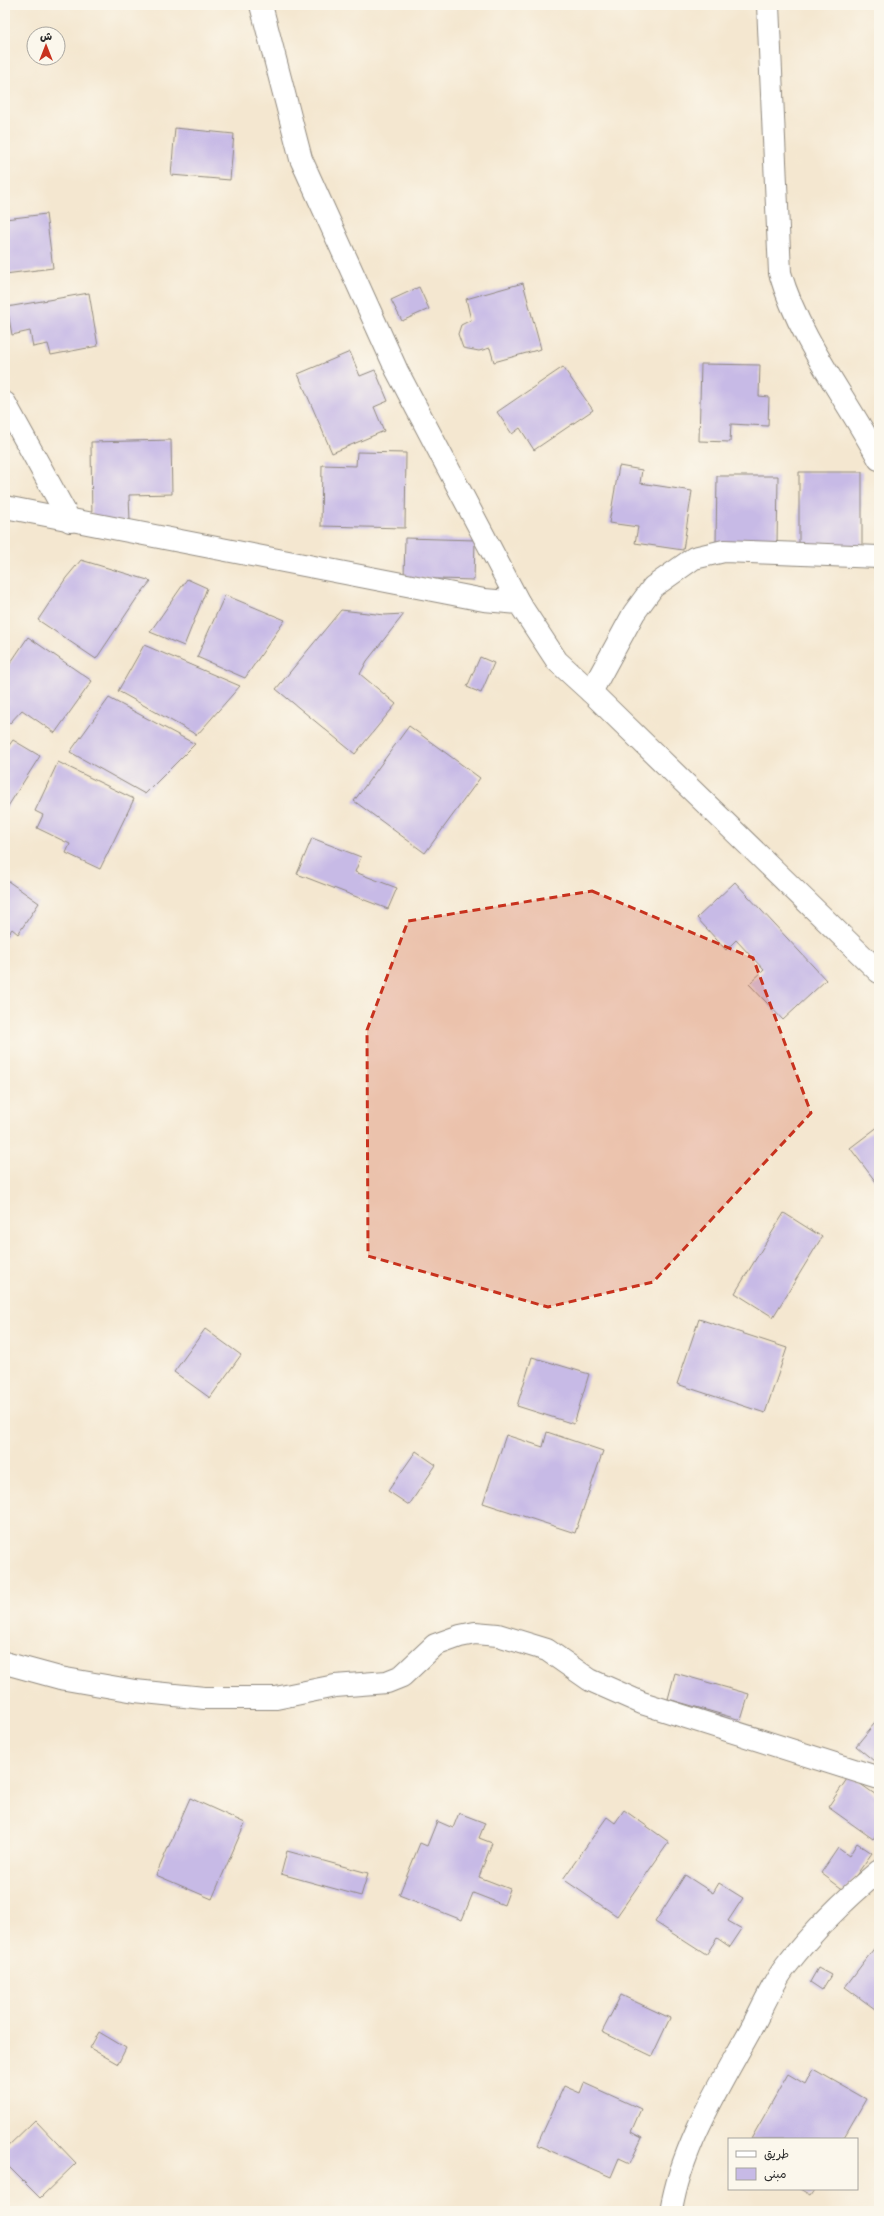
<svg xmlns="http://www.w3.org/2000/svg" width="884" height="2216" viewBox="0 0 884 2216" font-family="'Comic Neue','Playpen Sans Arabic',sans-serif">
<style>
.building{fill:#c7bae6}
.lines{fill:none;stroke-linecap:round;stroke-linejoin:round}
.minor-casing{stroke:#90897e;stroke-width:24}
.tertiary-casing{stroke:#90897e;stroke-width:24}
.minor{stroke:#fff;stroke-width:22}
.tertiary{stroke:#fff;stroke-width:22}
.marked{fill:#c8321e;fill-opacity:0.2;stroke:#c8321e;stroke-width:3;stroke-dasharray:8 5;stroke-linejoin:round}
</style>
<rect width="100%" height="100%" fill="#fbf7ec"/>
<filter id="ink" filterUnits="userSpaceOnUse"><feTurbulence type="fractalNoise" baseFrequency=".025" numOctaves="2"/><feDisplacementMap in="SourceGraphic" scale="8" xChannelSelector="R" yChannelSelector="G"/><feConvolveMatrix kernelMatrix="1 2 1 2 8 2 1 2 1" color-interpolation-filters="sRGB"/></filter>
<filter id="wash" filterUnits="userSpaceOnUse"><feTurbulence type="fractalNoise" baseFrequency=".012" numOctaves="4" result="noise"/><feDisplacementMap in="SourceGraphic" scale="16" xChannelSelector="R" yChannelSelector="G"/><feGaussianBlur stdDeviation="0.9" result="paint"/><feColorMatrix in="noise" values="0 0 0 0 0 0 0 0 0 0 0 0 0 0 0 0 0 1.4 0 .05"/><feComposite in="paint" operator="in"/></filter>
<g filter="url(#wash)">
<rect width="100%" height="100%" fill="#f4e7d0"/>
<g id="blocks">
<!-- building -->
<path class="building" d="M175,128L234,134L230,180L171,175Z
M46,214L53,268L5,274V219Z
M523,283L541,349L494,362L490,348L479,351L463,348L458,334L461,325L471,320L466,299Z
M419,287L429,309L402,321L391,300Z
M89,293L98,346L51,355L48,344L33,347L30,331L12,335L7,307Z
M350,352L360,376L375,370L388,401L374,407L384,431L332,453L298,374Z
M701,364L760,365L759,396L769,397L768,426L731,424L730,442L699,441Z
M563,367L593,410L534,450L520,428L512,434L497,412Z
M171,440L172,494L129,495L130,521L92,522L91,442Z
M357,452L406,453L405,528L321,526L322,465L356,466Z
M619,466L642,470L640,483L692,491L683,550L635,543L638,527L609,523Z
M799,472H862V549H799Z
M717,476H778L777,545L716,544Z
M405,538L475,540L474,580L404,578Z
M81,560L151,581L137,598L96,659L38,620L66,578Z
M187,579L207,588L184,646L150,632Z
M225,595L285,620L245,678L197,657Z
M341,610L385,615L404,614L367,661L360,674L396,704L355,754L276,689Z
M28,637L92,681L55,733L22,710L10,723L5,720V671Z
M144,645L240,686L197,735L118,691Z
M480,657L494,663L481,693L467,687Z
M109,698L195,744L145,794L70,752Z
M409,726L480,778L425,853L354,801Z
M13,740L40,756L5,811V751Z
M58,762L134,799L100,869L66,853L70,844L37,828L43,815L35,811Z
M312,838L361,857L355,872L397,888L388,909L297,874Z
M5,879L39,903L18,934L12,929L5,939Z
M735,882L826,980L783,1020L749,984L764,970L736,940L726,950L697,918Z
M879,1126V1186L850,1148Z
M784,1213L822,1237L773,1317L735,1293Z
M699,1319L787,1348L765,1413L677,1384Z
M205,1329L241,1355L210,1398L174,1372Z
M532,1357L589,1374L574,1424L517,1406Z
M547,1432L603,1451L575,1533L483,1503L506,1435L543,1447Z
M416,1451L436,1465L409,1505L388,1491Z
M675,1673L749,1694L741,1720L668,1699Z
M879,1718V1755L874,1761L856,1746Z
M849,1776L879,1797V1831L873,1839L828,1807Z
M190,1798L245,1823L212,1899L156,1875Z
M624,1810L669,1842L617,1916L563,1879L607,1817L615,1823Z
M459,1813L485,1823L479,1838L492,1843L479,1877L510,1889L504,1905L473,1893L462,1920L399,1895L420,1843L427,1846L437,1821L453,1828Z
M857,1843L872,1853L845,1891L821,1873L838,1848L849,1856Z
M287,1851L368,1873L361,1896L281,1874Z
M685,1875L713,1893L719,1883L743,1898L728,1921L742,1929L730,1947L717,1938L706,1955L655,1922Z
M879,1942V2012L845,1987Z
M818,1968L831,1975L822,1990L810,1982Z
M621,1995L670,2018L652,2056L602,2032Z
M99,2032L126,2048L118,2064L90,2048Z
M813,2069L866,2099L843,2139H751L788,2074L805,2084Z
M584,2083L641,2109L631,2132L642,2138L630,2163L619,2158L611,2177L537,2145L564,2086L580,2093Z
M35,2120L76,2163L40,2198L5,2163V2149Z
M801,2189H815L811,2195Z"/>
</g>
</g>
<g filter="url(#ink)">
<use href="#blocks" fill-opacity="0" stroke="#90897e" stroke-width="1"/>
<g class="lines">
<defs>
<path id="minor" d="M261,5L301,159L397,371L519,603
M768,5L780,273C800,341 846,397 879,459
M5,403L70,521
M591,692L879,972
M5,1663L60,1678L135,1691L204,1698H276L335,1686L387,1682L402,1676L435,1645L460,1636L475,1633L498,1635L547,1650L590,1680L642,1703L879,1778
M671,2211C682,2145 719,2087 751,2029C762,2009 772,1984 786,1966C813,1931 845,1899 879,1871"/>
<path id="tertiary" d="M5,507L484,600L519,603L557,661L591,692L634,613L653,587L694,558L724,551L879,557"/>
</defs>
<!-- minor casing -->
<use href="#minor" class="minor-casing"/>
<!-- tertiary casing -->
<use href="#tertiary" class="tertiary-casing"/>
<!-- minor -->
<use href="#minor" class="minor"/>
<!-- tertiary -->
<use href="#tertiary" class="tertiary"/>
</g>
</g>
<!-- marked area -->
<path class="marked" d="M592,891L753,958L811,1113L653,1282L548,1307L368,1256L367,1030L408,921Z"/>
<!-- margin -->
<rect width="884" height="2216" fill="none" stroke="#fbf7ec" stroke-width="20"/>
<!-- legend -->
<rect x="728" y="2138" width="130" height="52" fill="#fbf7ec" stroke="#a8a59f"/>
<rect x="736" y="2151" width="20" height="6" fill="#ffffff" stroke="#a8a59f"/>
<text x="764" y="2158" font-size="12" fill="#2b2b2b">طريق</text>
<rect x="736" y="2168" width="20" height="12" fill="#c7bae6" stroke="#a8a59f"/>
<text x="764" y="2178" font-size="12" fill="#2b2b2b">مبنى</text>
<!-- north arrow -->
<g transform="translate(46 46)"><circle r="19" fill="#fbf7ec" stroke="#a8a59f"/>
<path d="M0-3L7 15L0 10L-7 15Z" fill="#c8321e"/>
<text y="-6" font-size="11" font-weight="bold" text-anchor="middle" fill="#2b2b2b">ش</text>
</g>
</svg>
